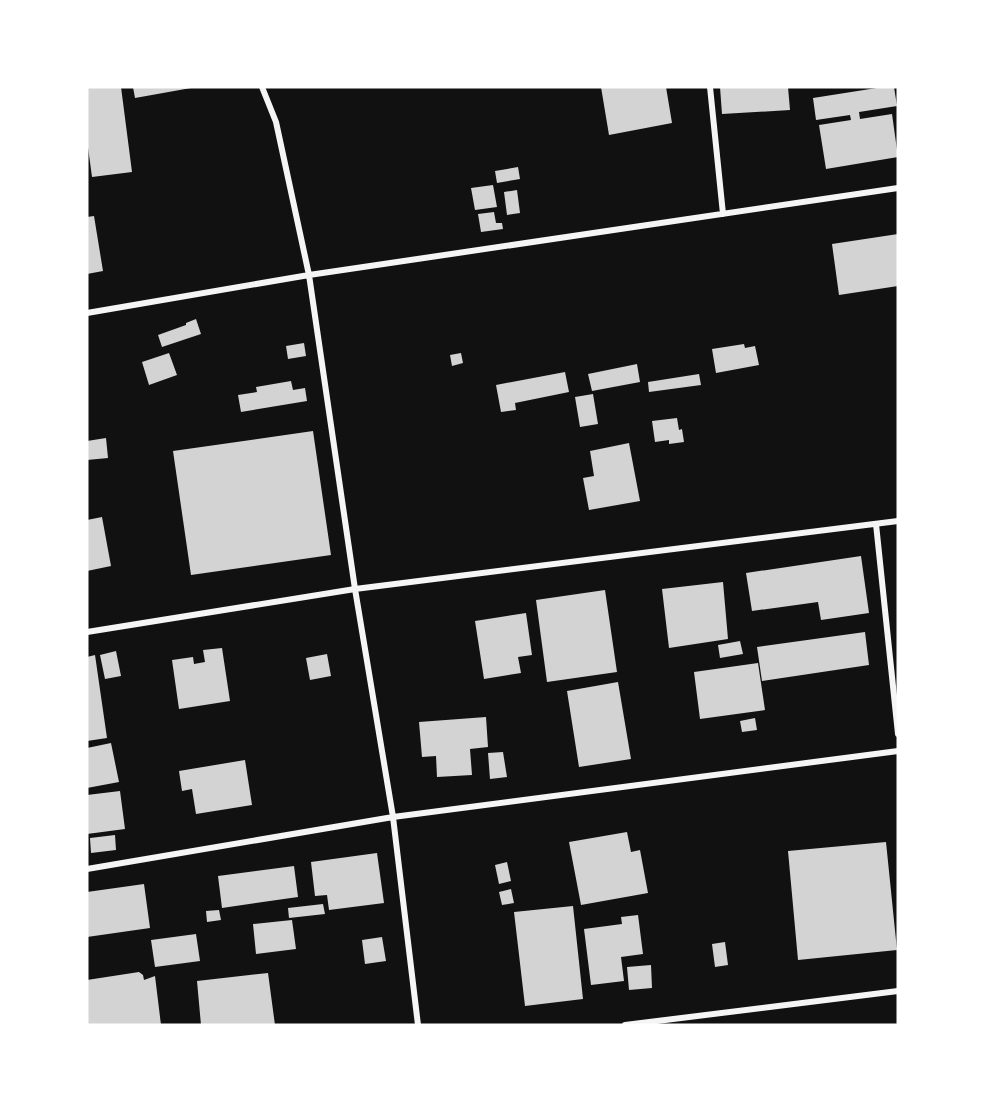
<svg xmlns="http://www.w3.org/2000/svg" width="985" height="1112" viewBox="0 0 985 1112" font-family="'Public Sans',sans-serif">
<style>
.building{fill:#d3d3d3}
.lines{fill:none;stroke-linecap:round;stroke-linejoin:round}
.minor{stroke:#f5f5f5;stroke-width:6}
</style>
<rect width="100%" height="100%" fill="#111"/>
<!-- building -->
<path class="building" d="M87,87H121L132,172L92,177L87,140Z
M133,87H191V88L135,98Z
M601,87H666L672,123L609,135Z
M720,87H788L790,110L722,114Z
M883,87H894L897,106L859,112L860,119L892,114L898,157L826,169L819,125L851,120L850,115L816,120L813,98Z
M518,167L520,179L497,183L495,171Z
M493,185L497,207L475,210L471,188Z
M517,190L520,213L507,215L504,192Z
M494,212L496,223H502L503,229L481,232L478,214Z
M94,216L103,271L87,274V217Z
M898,234V286L839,295L832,244Z
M196,319L201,334L162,347L158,335L186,325V323Z
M304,343L306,356L288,359L286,346Z
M744,344L745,348L755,346L759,365L716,373L712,349Z
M169,353L177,375L149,385L142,362Z
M461,353L463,363L452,366L450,355Z
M637,364L640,382L592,391L588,374Z
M565,372L569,392L515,403L516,410L501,412L496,385Z
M699,374L701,385L649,392L648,382Z
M291,381L293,390L305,388L307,401L241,412L238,395L257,392L256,387Z
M593,394L598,424L580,427L575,397Z
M677,418L679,430L682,429L684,442L669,444V440L655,442L652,421Z
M313,431L331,555L191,575L173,451Z
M106,438L108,458L87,460V441Z
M629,443L640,501L589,510L583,478L594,476L590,451Z
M102,517L111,566L87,571V520Z
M861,556L869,613L821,620L818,602L752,611L746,573Z
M723,582L728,639L669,648L662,589Z
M605,590L617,672L547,682L536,600Z
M526,613L532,655L518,657L521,673L484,679L475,621Z
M865,632L869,665L762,681L757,647Z
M740,641L743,654L720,658L718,645Z
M222,648L230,701L179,709L172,660L193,657L194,664L205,662L203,650Z
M116,651L121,676L105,679L100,655Z
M327,654L331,676L310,680L306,658Z
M95,655L107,738L87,741V657Z
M758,663L765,710L700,719L694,672Z
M618,682L631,759L579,767L567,691Z
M486,717L488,747L470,749L472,775L437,777L436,756L422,757L419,722Z
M755,718L757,730L742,732L740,721Z
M111,743L119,782L87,788V748Z
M503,752L507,777L490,779L488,753Z
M245,760L252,805L196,814L192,789L182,791L179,771Z
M120,791L125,829L87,834V795Z
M627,832L631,852L640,850L648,893L581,905L569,842Z
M115,835L116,850L91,853L90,838Z
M886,842L897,950L798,960L788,851Z
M377,853L384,903L329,910L327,895L315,896L311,862Z
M507,862L511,881L499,884L495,865Z
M294,866L298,897L222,908L218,876Z
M144,884L150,928L87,937V892Z
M511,889L514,903L502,905L499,892Z
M323,904L325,914L289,918L288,908Z
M573,906L583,999L525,1006L514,912Z
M219,910L221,920L207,922L206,911Z
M638,915L643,954L621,957L624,981L591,985L584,929L622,924L621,917Z
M292,920L296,949L256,954L253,924Z
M196,934L200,961L155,967L151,940Z
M382,937L386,961L365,964L362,940Z
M725,942L728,965L715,967L712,944Z
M651,965L652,988L629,990L627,967Z
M139,972L143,975L144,980L155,976L161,1025H87V980Z
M268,973L275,1025H201L197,981Z"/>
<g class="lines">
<!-- minor -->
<path class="minor" d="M262,87L276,122L309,275L355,589L393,817L418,1025
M710,87L723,214
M87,313L309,275L898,188
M876,524L898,734
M87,632L355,589L898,521
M87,869L393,817L898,751
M625,1025L898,991"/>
</g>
<!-- border -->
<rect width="985" height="1112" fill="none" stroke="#ffffff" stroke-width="177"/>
</svg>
